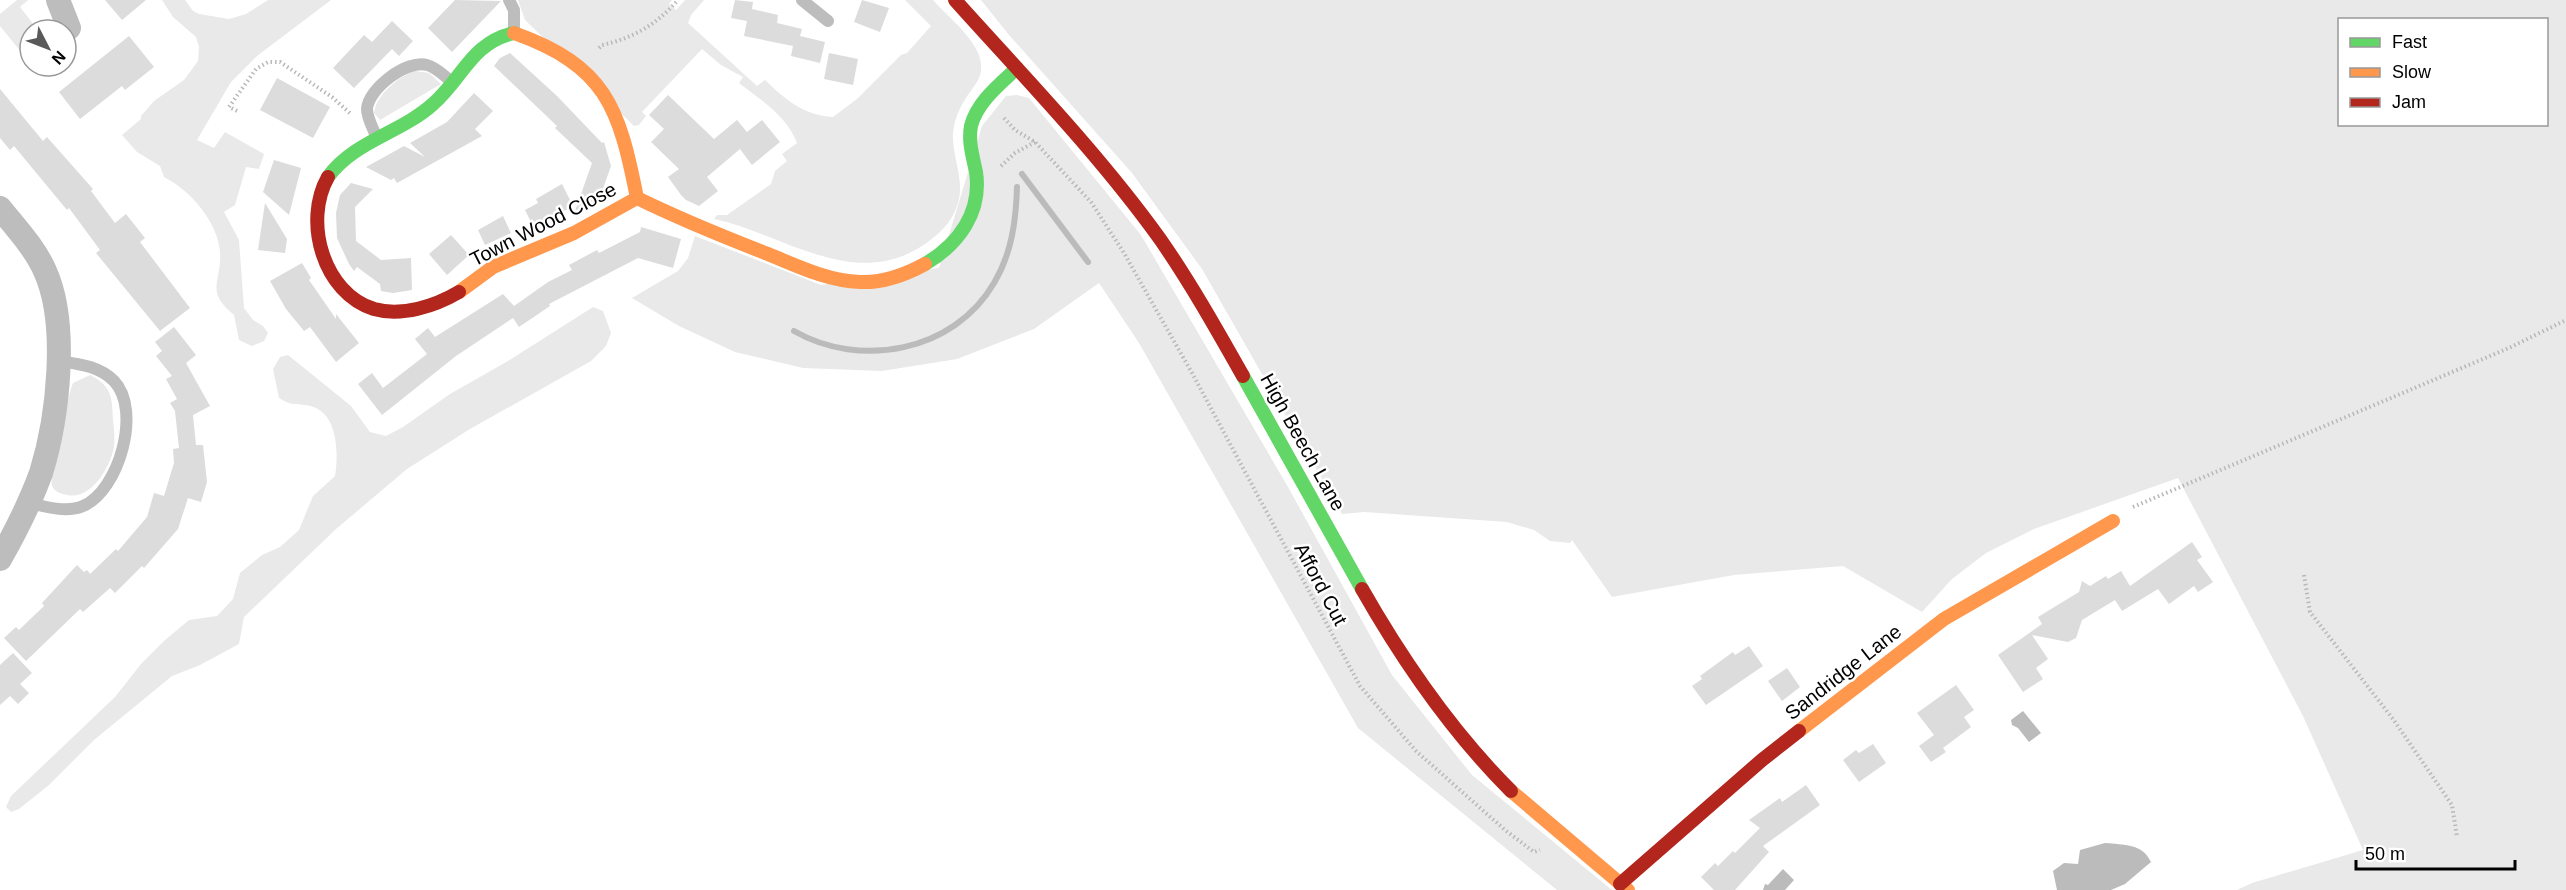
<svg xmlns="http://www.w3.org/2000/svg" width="2566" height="890" viewBox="0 0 2566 890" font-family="Arial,sans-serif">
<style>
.green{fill:#e9e9e9;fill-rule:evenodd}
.water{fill:#bbb}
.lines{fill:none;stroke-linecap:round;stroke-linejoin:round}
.stream{stroke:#bbb;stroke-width:6}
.building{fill:#dcdcdc}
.path{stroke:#b8b8b8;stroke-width:4;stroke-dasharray:1.5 3;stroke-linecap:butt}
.lane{stroke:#bdbdbd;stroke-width:12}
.street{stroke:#bdbdbd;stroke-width:24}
.fast{stroke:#63d668;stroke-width:14}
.slow{stroke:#ff974d;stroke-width:14}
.jam{stroke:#b3261e;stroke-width:14}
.labels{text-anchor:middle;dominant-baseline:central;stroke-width:5;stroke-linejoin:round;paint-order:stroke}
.street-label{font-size:20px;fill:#000;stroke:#fff}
</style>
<rect width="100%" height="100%" fill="#fff"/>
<!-- green -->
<path class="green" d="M17,0H28L20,7L38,30H30V63L0,26V14Z
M162,0H185L193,11L199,14L229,19L246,14L268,0H331L257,56L231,82L197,140L214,148L225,132L264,154L259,169L246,167L235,205L224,212L239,240L244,308L253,320L263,326L268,333L264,341L252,346L239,340L234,315C204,290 222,283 220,252C218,222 190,190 164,177L160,166L137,152L122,135L141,119V116L154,101L184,80L198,61L199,47L196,37L173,17Z
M518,0H672L669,4L676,10L685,0H704L691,15L688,23L757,86L765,80C786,100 803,115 833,117L857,99L901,55L907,53L931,26L905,0H933C952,22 998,54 975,85C964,100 954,115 953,134C952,159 966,181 957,206C951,224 937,236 922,246C852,291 782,233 714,219L717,215H727L771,184L775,171L787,161L782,154L797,143C787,116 761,100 739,83L743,77L721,65L702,49L642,112L646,116L639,125L634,126L525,20Z
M981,0H2566V890H2237L2252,883L2363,850L2303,716L2178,478L2034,529L1986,553L1952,579L1922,612L1843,566L1734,575L1612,597L1572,540L1570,543L1550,541L1534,530L1507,522L1364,512L1342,514L1202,269L1132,173L1009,35ZM2340,20H2546V124H2340Z
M415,71L429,73L441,84L380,120L374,113C376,95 399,76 415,71Z
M1017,95L1029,98L1141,235L1288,487L1392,675L1472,775L1612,890H1557L1358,728L1139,343L1099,283L1034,329L957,359L882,371L803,368L735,352L679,326L632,298L678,271L688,258L695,236L821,285L939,268L982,126L1006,96Z
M593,307L603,311L611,333L606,346L591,361L470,429L407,469L336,529L244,617L239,644L200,665L172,676L94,740L49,785L19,809L11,812L6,807L11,796L115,697L141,664L164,641L189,620L217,616L233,599L240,573L262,555L280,547L299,530L313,496L335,476C339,452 338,408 305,405C291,403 293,406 279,398L273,369L280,357L288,355L351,406L370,432L386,436L403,427L450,394L508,361Z
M90,375C112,386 112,397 113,420C114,428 115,439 114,447C110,467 92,500 67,495C61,494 55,492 52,486C49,477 68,395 73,383Z"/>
<!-- water -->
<path class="water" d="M2023,711L2041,733L2029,742L2018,728L2012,725L2011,720Z
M2105,843C2124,845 2142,843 2151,862L2125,884L2111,890H2057L2053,871L2064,863L2078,864L2080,850Z
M1783,869L1794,880L1785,890H1763L1765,884L1768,885Z"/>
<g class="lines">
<!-- stream -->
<path class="stream" d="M1022,174L1088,262
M794,331C860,369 954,352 994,283C1012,253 1016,220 1017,187"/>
</g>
<!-- building -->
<path class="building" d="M105,0H146L122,20Z
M455,0L501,1L452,52L428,28Z
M735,0L753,2L752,9L778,15L777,23L802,29L800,36L825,42L820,63L791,56L793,46L744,36L747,21L731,18Z
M862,0L889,8L880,32L854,22Z
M392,21L413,41L399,56L392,49L354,88L333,68L364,35L372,42Z
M129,36L154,67L125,90L122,86L80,119L59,92Z
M510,53L557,96L602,143L604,142L611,166L600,197L575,211L592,163L555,128L557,126L494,66L500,58Z
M829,53L858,59L853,85L824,79Z
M277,78L330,107L313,138L260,110Z
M0,89L43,141L47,137L93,189L91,191L115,223L126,214L145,238L140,242L190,308L160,331L96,253L100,250L69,208L67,210L14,146L10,150L0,138Z
M474,93L493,111L475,129L482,136L397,183L394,178L391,180L366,167L404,146L425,157L410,143L447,122Z
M668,95L714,139L737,120L747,132L762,120L780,142L752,165L740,149L707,177L718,191L699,206L686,200L681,195L668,177L679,169L651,142L664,129L649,115Z
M274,160L301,168L289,215L263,192Z
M351,183L373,189L355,207L356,241L381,260L411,258L412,290L393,293L381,291L380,284L357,267L354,271L349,264L337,238L336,213L340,195Z
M562,184L573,206L534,228L525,210L538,203L536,199Z
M265,203L287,239L285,253L258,250Z
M503,216L511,233L485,245L478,230Z
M641,227L681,239L673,268L638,258L549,304L550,306L519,327L513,318L456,356L382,415L358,384L372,373L383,388L427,354L415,339L428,328L435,337L503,294L514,306L548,282L572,270L569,265L597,250L599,253L640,232Z
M451,235L469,255L447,275L429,254Z
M302,263L311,278L309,280L336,319V314L359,343L336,362L310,327L304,331L286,309L270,281Z
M174,327L196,355L186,363L210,406L193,415L196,445H203L207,482L201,502L188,498L178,529L144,568L142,566L115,593L110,588L83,612L80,609L26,661L4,638L16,627L19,630L44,606L42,603L77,565L84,572L87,570L90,574L116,549L118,551L147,517L154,493L164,496L174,463L173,449L179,448L175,411L170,403L177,399L166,379L172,376L156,356L162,351L155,342Z
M2192,542L2202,557L2197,560L2213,582L2198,592L2194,586L2169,604L2158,589L2122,611L2115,600L2082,620L2076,638L2068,642L2032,635L2048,659L2036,668L2043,679L2023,692L1998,655L2042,624L2038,617L2079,592L2082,581L2090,586L2106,576L2108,579L2121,571L2130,586Z
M1749,646L1763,666L1706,705L1692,686L1702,679L1700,676L1733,652L1735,655Z
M13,653L32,673L20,684L29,693L18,704L10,696L0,705V665Z
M1787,668L1800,687L1782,701L1768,681Z
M1956,685L1974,710L1964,717L1971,727L1943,748L1946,752L1931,762L1919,746L1934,735L1917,713Z
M1873,744L1886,763L1859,782L1843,760L1856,750L1859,753Z
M1806,785L1820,805L1763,846L1769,852L1735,890H1714L1701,877L1715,863L1718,866L1733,851L1735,853L1760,828L1749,820L1780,798L1782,802Z"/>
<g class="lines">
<!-- path -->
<path class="path" d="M599,48L602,45C634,38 657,24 678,0
M237,111L229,107L256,69L268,62H280L332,97L351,114
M1004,118L1015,130L1035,142L1091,202L1124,253L1192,373L1360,686L1416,751L1505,830L1534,852L1540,850
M1001,166L1015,153L1035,142
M2133,507L2509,348L2566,320
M2304,575L2310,612L2393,719L2452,805L2457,837"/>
<!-- lane -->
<path class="lane" d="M509,0L514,10V32
M802,0L828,21
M376,136C373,128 367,118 367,109C368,89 407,59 427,65C436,67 444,76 451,81
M29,503C46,507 67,513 83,506C119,491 142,410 114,381C99,366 79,364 59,361"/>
<!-- street -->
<path class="street" d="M58,0L69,28
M0,208C16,228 35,248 45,271C69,324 58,418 41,473C30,503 16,531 0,559"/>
<!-- fast -->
<path class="fast" d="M328,177C354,141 401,133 433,104C463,78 471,43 514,33
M925,264C959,244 982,212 976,172C973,157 968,142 971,126C977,102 1000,84 1017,68
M1243,376L1362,589"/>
<!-- slow -->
<path class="slow" d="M637,198C680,219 724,237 768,254C797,266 828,281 860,282C883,283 905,275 925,264
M459,292L493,267L574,233L637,198C619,107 606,66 514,33
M1799,731L1944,619L2113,521
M1511,791L1628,890"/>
<!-- jam -->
<path class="jam" d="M955,0C1025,78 1099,154 1160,239C1190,282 1217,330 1243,376
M328,177C303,221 323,293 374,309C402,317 435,306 459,292
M1362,589C1403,661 1452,732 1511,791
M1620,884L1762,760L1799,731"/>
</g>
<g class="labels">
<!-- street labels -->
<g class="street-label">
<text transform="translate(543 224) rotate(-27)">Town Wood Close</text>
<text transform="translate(1303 442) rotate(61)">High Beech Lane</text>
<text transform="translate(1321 584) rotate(62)">Afford Cut</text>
<text transform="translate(1843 672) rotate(-38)">Sandridge Lane</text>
</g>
</g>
<!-- legend -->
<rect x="2338" y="18" width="210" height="108" fill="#ffffff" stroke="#999999" stroke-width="1.5"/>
<rect x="2350" y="38" width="30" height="9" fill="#63d668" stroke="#999999" stroke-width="1.5"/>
<text x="2392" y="48" font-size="18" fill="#000000">Fast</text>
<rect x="2350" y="68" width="30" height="9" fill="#ff974d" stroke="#999999" stroke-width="1.5"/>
<text x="2392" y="78" font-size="18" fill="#000000">Slow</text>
<rect x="2350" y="98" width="30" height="9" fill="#b3261e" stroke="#999999" stroke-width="1.5"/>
<text x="2392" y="108" font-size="18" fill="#000000">Jam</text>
<!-- north arrow -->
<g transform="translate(48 48) rotate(132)"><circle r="28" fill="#ffffff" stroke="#999999" stroke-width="1.5"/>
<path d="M0-4.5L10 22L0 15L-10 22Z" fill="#595959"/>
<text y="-9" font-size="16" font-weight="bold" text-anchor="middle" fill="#000000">N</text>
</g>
<!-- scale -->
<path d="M2356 860v9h159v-9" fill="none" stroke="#000000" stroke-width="3"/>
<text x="2365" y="860" font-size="18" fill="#000000" stroke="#ffffff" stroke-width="4.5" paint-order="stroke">50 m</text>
</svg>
